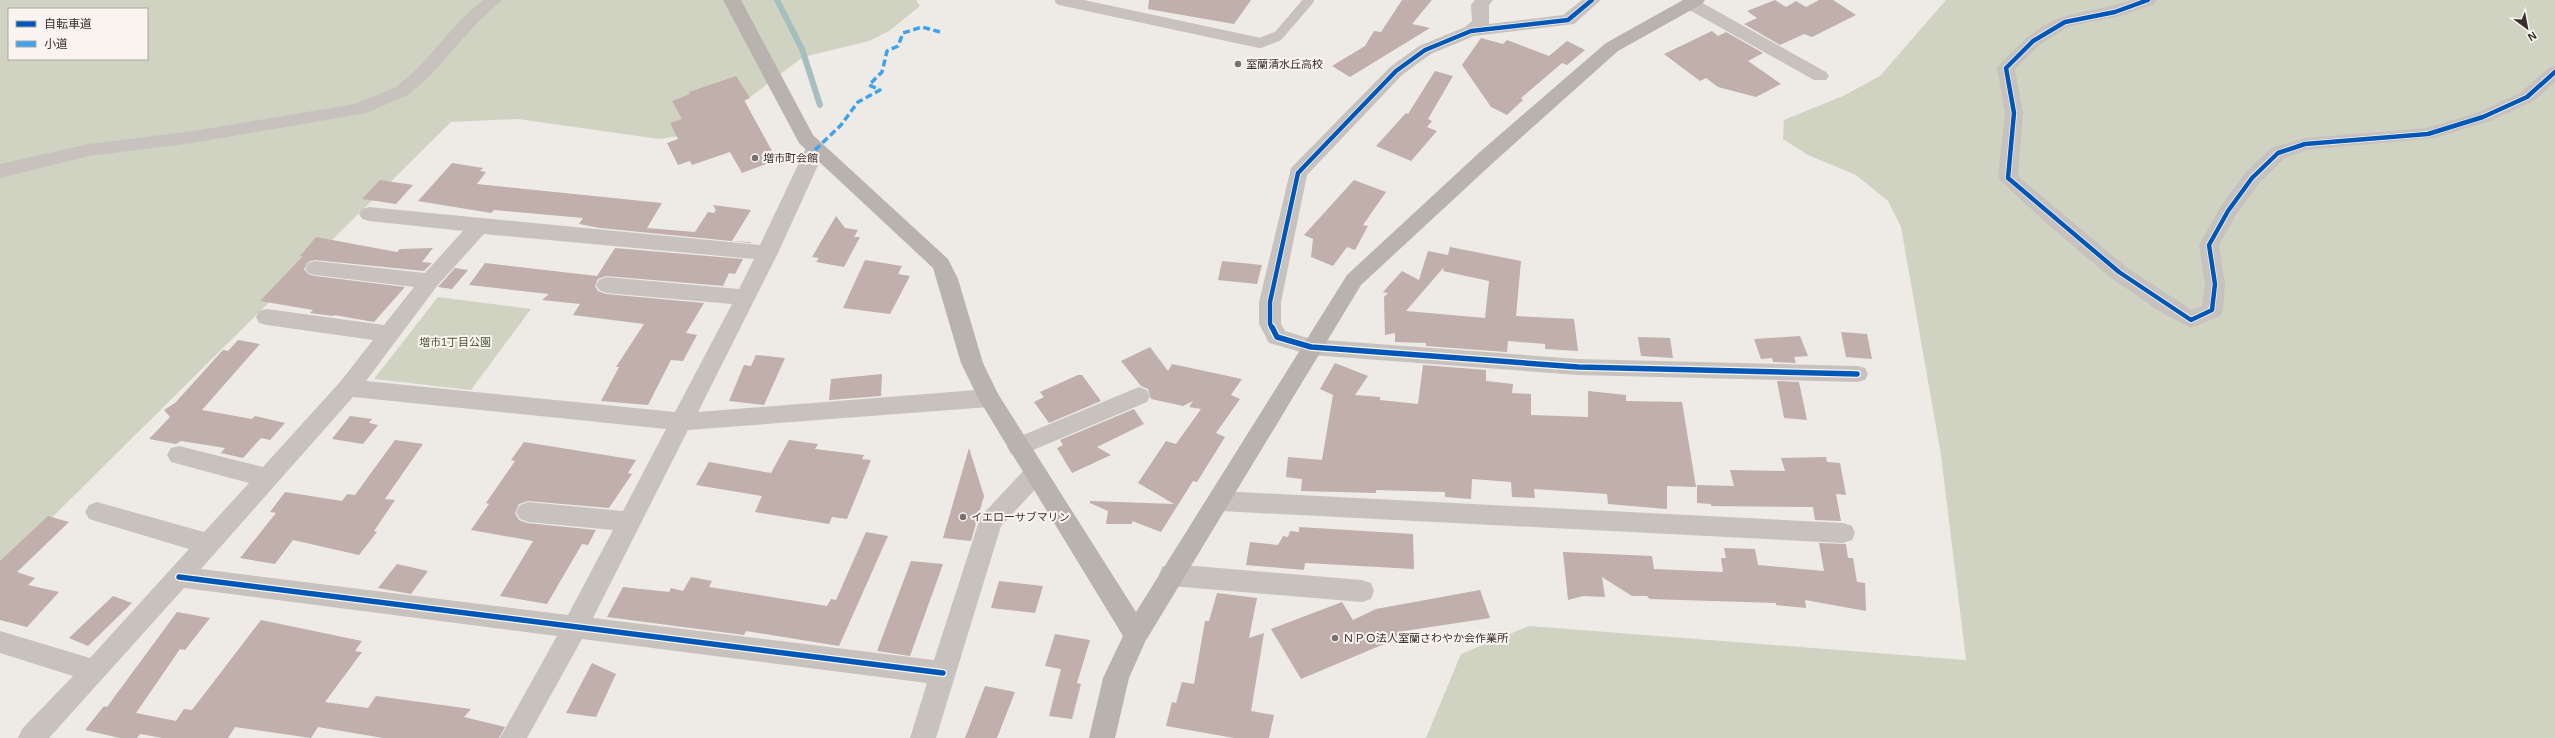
<svg xmlns="http://www.w3.org/2000/svg" width="2555" height="738" viewBox="0 0 2555 738" font-family="Arial,'Noto Sans JP',sans-serif">
<style>
.green{fill:#d0d3c2;fill-rule:evenodd}
.lines{fill:none;stroke-linecap:round;stroke-linejoin:round}
.stream{stroke:#a4bfbd;stroke-width:6}
.building{fill:#c0afaa;fill-rule:evenodd}
.lane{stroke:#c8c2be;stroke-width:10}
.street{fill:#c8c2be;fill-rule:evenodd}
.secondary{fill:#b8b3af;fill-rule:evenodd}
.quiet{stroke:#3fa3eb;stroke-width:3.5;stroke-dasharray:7 3.5;stroke-linecap:butt}
.cycleway-far1-casing{stroke:#f9f4ef;stroke-width:6}
.cycleway-casing{stroke:#f9f4ef;stroke-width:8}
.cycleway-far1{stroke:#0057b8;stroke-width:4.5}
.cycleway{stroke:#0057b8;stroke-width:5.5}
.poi-dot{fill:#78716e;stroke:#f9f4ef;stroke-width:1.5}
.labels{text-anchor:middle;dominant-baseline:central;stroke-width:4;stroke-linejoin:round;paint-order:stroke}
.poi-label{font-size:11px;fill:#39302d;stroke:#f9f4ef;text-anchor:start}
.park-label{font-size:11px;fill:#4a5533;stroke:#f9f4ef}
</style>
<rect width="100%" height="100%" fill="#eeeae6"/>
<!-- green -->
<path class="green" d="M0,0H916L920,6L889,31L869,41L803,57L704,132L659,139L518,119L451,122L0,569ZM9,9H147V59H9Z
M1946,0H2555V738H1426L1461,654L1529,626L1966,660L1941,455L1901,227L1888,201L1856,175L1808,155L1783,139L1784,120L1843,96L1880,76Z
M438,297L531,309L471,390L374,379Z"/>
<g class="lines">
<!-- stream -->
<path class="stream" d="M777,0L802,49L820,105"/>
</g>
<!-- building -->
<path class="building" d="M1149,0H1251L1234,24L1148,9Z
M1402,0H1432L1412,24L1430,28L1350,77L1332,66L1365,46L1374,31L1381,32Z
M1775,0L1786,7L1796,1L1806,7L1819,0H1833L1856,15L1812,37L1804,34L1780,45L1744,24L1757,18L1747,11Z
M1712,31L1718,36L1726,32L1763,53L1748,61L1781,84L1756,97L1718,87L1706,78L1700,81L1664,54Z
M1481,38L1503,44L1507,40L1549,56L1567,41L1585,50L1567,65L1562,63L1521,98L1523,100L1507,115L1491,107L1462,65Z
M1435,71L1453,76L1428,119L1432,121L1427,127L1437,131L1411,161L1376,146L1406,113L1408,114Z
M736,76L750,98L744,100L777,160L742,173L730,152L692,165L690,161L678,165L667,143L678,139L670,123L682,119L672,101L690,94L689,92Z
M452,163L483,168L480,171L486,172L477,184L662,203L647,228L695,232L708,212L714,213L716,210L713,205L751,210L732,241L751,242V243L600,228L579,224L583,218L494,210L491,213L418,201Z
M380,180L413,185L396,204L362,199Z
M1354,180L1386,192L1363,225L1368,226L1355,250L1347,247L1333,266L1311,257L1313,239L1304,235Z
M836,216L845,228L858,230L854,237H860L844,267L816,262L819,258L812,257Z
M316,237L397,252L400,249L433,248L422,262L432,263L424,271L315,260L307,262L304,269L308,274L315,276L405,287L374,322L334,315L333,316L310,313L313,310L260,301L303,256H300Z
M1450,247L1521,261L1516,316L1574,319L1578,351L1545,349V344L1508,341L1507,352L1426,346V343L1395,342V333L1385,335L1384,297L1388,293L1383,292L1402,271L1419,280L1428,251L1448,255ZM1444,267L1443,271L1489,281L1485,318L1406,311Z
M615,248L743,259L735,274L729,273L723,286L606,276L598,279L595,286L598,291L606,294L704,303L686,333L697,335L683,361L671,360L648,405L601,401L619,367H616L644,324L573,315L580,304L542,300L549,294L469,285L485,263L597,276Z
M865,260L902,266L898,274L910,276L890,314L843,308Z
M1222,261L1262,265L1257,284L1218,280Z
M455,268L468,270L452,289L438,287Z
M1841,332L1867,334L1872,359L1846,357Z
M1800,336L1808,356L1794,357L1796,363L1773,362L1772,358L1761,359L1754,339Z
M1638,337L1670,338L1673,358L1641,356Z
M238,340L260,344L202,410L252,419L255,416L285,423L270,440L261,438L243,458L221,453L225,448L181,441L176,444L149,439L170,417L164,410L175,403L223,350L228,351Z
M1150,347L1168,371L1172,364L1242,379L1231,395L1240,399L1216,433L1225,437L1197,482L1193,481L1161,532L1132,521V524H1106L1108,511L1090,503V501L1174,504L1138,483L1166,441L1176,444L1201,409L1189,407L1193,401L1183,406L1151,399L1148,389L1141,386L1121,361Z
M756,355L785,358L764,405L729,401L744,365L751,366Z
M1335,363L1368,376L1355,395L1380,397V400L1418,404L1423,365L1486,370V381L1513,384L1512,393L1531,394V415L1588,417V391L1626,395V401L1682,402L1696,487L1667,486V509L1608,504L1607,494L1534,489L1535,498L1512,497L1511,482L1472,479L1471,499L1445,497V492L1376,490V493L1301,491L1302,479L1286,477L1288,457L1322,460L1333,395L1320,389Z
M882,374L881,396L829,400L831,379Z
M1078,375H1082L1101,401L1049,423L1034,402L1044,397L1040,392Z
M1777,381L1799,382L1807,420L1784,418Z
M1134,409L1144,424L1097,447L1111,455L1072,473L1057,448L1063,445L1060,440Z
M350,416L372,419L369,423L378,425L363,444L332,439Z
M395,440L423,444L385,499L395,500L374,531L377,532L359,555L293,540L275,564L240,558L276,513L270,512L285,492L342,501L347,494L355,495Z
M789,440L818,444L815,449L864,455L862,459L871,460L847,519L832,517L829,524L755,512L762,496L696,485L709,462L771,473Z
M524,442L636,460L628,473L632,474L609,508L528,501L519,504L515,513L519,520L527,523L596,530L588,545L582,544L547,604L500,596L533,541L471,530L489,504L486,503L515,461L511,460Z
M969,448L984,496L971,541L943,538Z
M1826,457L1827,462L1840,463L1846,495L1836,494L1841,521L1815,520L1813,507L1711,506V504L1697,503V485L1734,486L1730,470L1785,471L1781,458Z
M48,516L69,522L17,572L35,578L28,585L59,592L27,627L0,620V561Z
M1299,527L1413,534L1414,569L1305,563L1304,570L1246,565L1250,542L1278,545L1283,536L1288,537L1290,531L1299,532Z
M866,532L888,536L839,646L746,631L744,635L607,617L623,587L669,592L671,588L683,591L691,577L712,581L709,587L827,606L831,599L836,600Z
M1819,543L1846,544L1848,558H1853L1857,582L1865,583L1866,611L1805,600L1806,608L1776,605V603L1650,599L1647,596H1632L1602,577L1605,597L1583,596L1568,600L1563,552L1652,556L1654,569L1723,572L1721,558H1726L1724,548L1755,549L1758,565L1824,571Z
M911,561L943,564L910,656L877,651Z
M397,564L428,571L411,594L378,588Z
M999,581L1043,586L1035,613L991,608Z
M1480,590L1490,618L1404,631L1384,644L1301,679L1271,629L1342,602L1353,620L1376,609Z
M1217,593L1257,598L1249,638L1264,633L1251,711L1274,715L1269,738H1234L1166,726L1172,702L1176,703L1182,682L1194,684L1205,621H1209Z
M113,596L132,603L88,646L69,638Z
M177,612L210,618L185,650L180,649L136,713L176,721L184,709L192,710L261,620L362,641L355,651L362,652L325,702L368,708L376,696L471,709L464,717L505,727L499,738H383L318,727L311,738L235,727L228,738H163L140,734L137,738H120L85,730L104,706L107,707Z
M1055,634L1090,640L1077,683L1081,684L1072,719L1049,716L1061,669L1045,666Z
M592,663L616,674L596,717L566,713Z
M985,686L1015,692L997,738H965Z"/>
<g class="lines">
<!-- lane -->
<path class="lane" d="M1060,0L1260,43L1278,36L1309,0"/>
<!-- street -->
<path class="street" d="M483,0H502L476,24L430,76L408,95L366,113L193,143L89,156L0,178V164L89,144L193,131L355,104L396,87L418,68L464,16Z
M1475,0H1493L1489,5V24L1563,15L1582,0H1601L1574,24L1474,36L1431,54L1402,75L1307,175L1281,302V324L1285,331L1311,339L1578,359L1857,366L1865,368L1868,374L1865,380L1857,382L1578,375L1311,355L1269,343L1259,324V302L1291,168L1390,67L1419,46L1465,27L1472,21L1471,5Z
M1683,0H1697L1826,72L1829,76L1826,80H1814L1684,7L1681,3Z
M2132,0H2157L2154,4L2121,16L2070,26L2039,45L2015,69L2023,113L2018,176L2126,267L2192,310L2202,306L2205,284L2199,245L2221,206L2245,173L2271,148L2305,138L2427,128L2476,113L2520,93L2549,68L2555,66V82L2534,101L2490,121L2435,138L2307,150L2285,158L2259,183L2236,215L2219,245L2225,284L2223,310L2220,316L2191,328L2159,311L2111,278L2044,221L1998,178L2005,113L1997,68L2000,64C2017,47 2036,26 2060,18C2084,10 2108,8 2132,0Z
M815,144L822,145L825,150L778,253L698,412L989,389L997,392L1000,398L997,404L989,407L688,430L593,618L934,660L979,521L983,514L1027,467L1035,464L1043,467L1047,474L1043,481L1001,526L936,738H910L927,683L582,639L527,738H500L557,636L184,588L49,738H18L22,729L73,676L0,653V631L90,658L189,549L89,519L85,512L89,505L97,502L204,532L249,483L171,462L167,455L171,448L179,446L263,467L340,382L373,340L267,325L259,323L256,317L259,311L267,309L384,325L414,287L315,275L308,273L305,268L308,263L315,261L425,273L463,231L369,221L362,219L359,214L362,209L369,207L760,245L805,150L808,145ZM484,234L754,259L739,289L606,277L599,280L596,285L599,290L606,293L732,304L675,412L366,381L437,286ZM353,397L666,429L623,511L528,502L520,505L516,512L520,519L528,522L613,530L568,615L201,569Z
M1139,387L1147,390L1150,396L1147,402L1019,456L1011,454L1007,447L1011,440Z
M1220,491L1843,523L1852,526L1855,533L1852,540L1843,543L1220,511L1212,508L1208,501L1212,494Z
M1171,564L1362,580L1371,583L1374,591L1371,599L1362,602L1171,586L1162,583L1159,575L1162,567Z"/>
<!-- secondary -->
<path class="secondary" d="M723,0H741L813,135L948,259L958,279L983,363L998,394L1136,612L1347,275L1481,151L1606,43L1683,0H1705L1702,4L1618,51L1495,161L1361,285L1145,642L1129,678L1115,738H1089L1103,678L1123,636L978,398L961,363L933,268L799,143Z"/>
<!-- quiet -->
<path class="quiet" d="M815,150L841,125L858,102L880,90L869,85L882,72L887,51L898,46L903,33L922,27L940,32"/>
<defs>
<path id="cycleway-far1" d="M2148,0L2115,12L2065,22L2033,41L2006,68L2014,113L2008,178L2119,272L2191,320L2212,310L2215,284L2209,245L2228,211L2252,178L2278,153L2305,144L2428,134L2483,117L2527,97L2555,72
M1272,328L1270,324V302L1298,173L1396,71L1425,50L1471,31L1568,20L1592,0"/>
<path id="cycleway" d="M1272,327L1277,337L1311,347L1578,367L1857,374
M179,577L943,673"/>
</defs>
<!-- cycleway-far1 casing -->
<use href="#cycleway-far1" class="cycleway-far1-casing"/>
<!-- cycleway casing -->
<use href="#cycleway" class="cycleway-casing"/>
<!-- cycleway-far1 -->
<use href="#cycleway-far1" class="cycleway-far1"/>
<!-- cycleway -->
<use href="#cycleway" class="cycleway"/>
</g>
<!-- markers -->
<g class="poi-dot">
<circle cx="1238" cy="64" r="4"/>
<circle cx="755" cy="158" r="4"/>
<circle cx="963" cy="517" r="4"/>
<circle cx="1335" cy="638" r="4"/>
</g>
<g class="labels">
<!-- poi labels -->
<g class="poi-label">
<text x="1246" y="64">室蘭清水丘高校</text>
<text x="763" y="158">増市町会館</text>
<text x="971" y="517">イエローサブマリン</text>
<text x="1343" y="638">ＮＰＯ法人室蘭さわやか会作業所</text>
</g>
<!-- park labels -->
<g class="park-label">
<text x="455" y="342">増市1丁目公園</text>
</g>
</g>
<!-- legend -->
<rect x="8" y="8" width="140" height="52" fill="#f9f4ef" stroke="#aca6a1"/>
<rect x="16" y="21" width="20" height="6" fill="#0057b8" stroke="#aca6a1"/>
<text x="44" y="28" font-size="12" fill="#39302d">自転車道</text>
<rect x="16" y="41" width="20" height="6" fill="#3fa3eb" stroke="#aca6a1"/>
<text x="44" y="48" font-size="12" fill="#39302d">小道</text>
<!-- north arrow -->
<g transform="translate(2527 28) rotate(148)" stroke="#f9f4ef" stroke-width="3" paint-order="stroke">
<path d="M0-3L7 15L0 10L-7 15Z" fill="#39302d"/>
<text y="-6" font-size="11" font-weight="bold" text-anchor="middle" fill="#39302d">N</text>
</g>
</svg>
